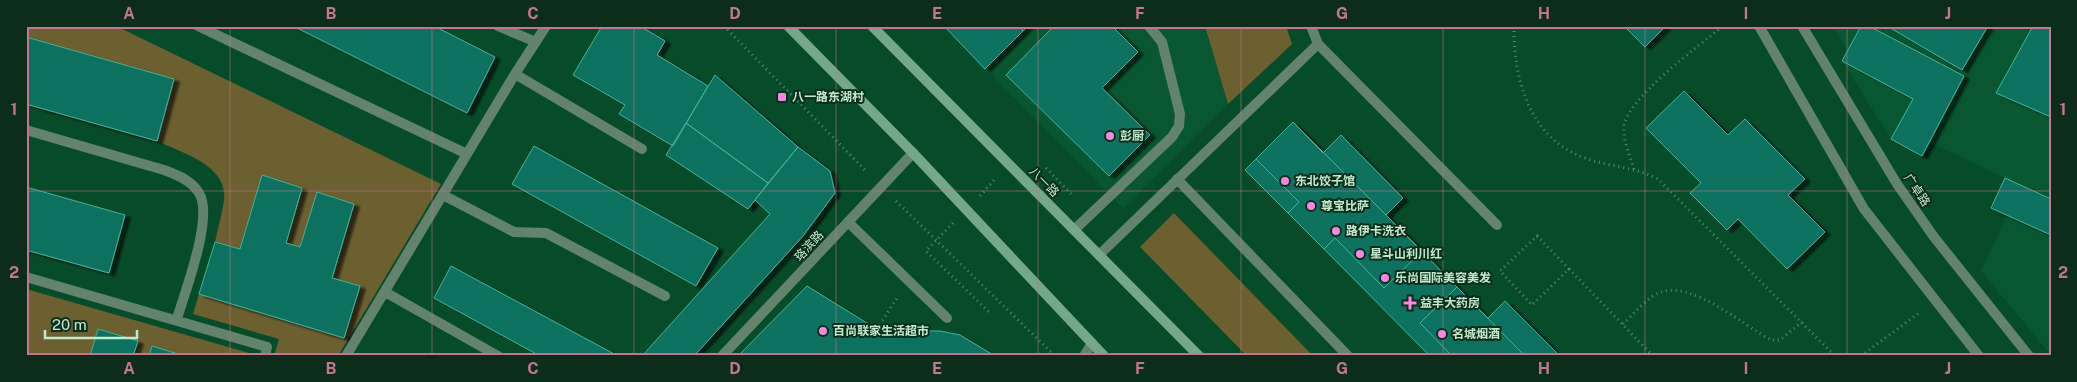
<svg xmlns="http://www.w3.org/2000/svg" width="2077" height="382" viewBox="0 0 2077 382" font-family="'Public Sans','Noto Sans SC',sans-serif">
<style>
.built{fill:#085730}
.green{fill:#6c6030}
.building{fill:#0f715e;stroke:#42b399;filter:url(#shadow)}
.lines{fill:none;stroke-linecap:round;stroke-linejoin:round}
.path{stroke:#538c6c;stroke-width:3;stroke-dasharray:1 4;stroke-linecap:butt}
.lane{stroke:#63836d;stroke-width:10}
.street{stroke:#63836d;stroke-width:10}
.secondary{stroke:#75a886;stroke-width:10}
.grid{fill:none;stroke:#c2768f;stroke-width:1;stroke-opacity:0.55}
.poi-dot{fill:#fb87e5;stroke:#0b2d19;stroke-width:2}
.labels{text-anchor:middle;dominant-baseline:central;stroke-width:4;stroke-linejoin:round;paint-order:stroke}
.poi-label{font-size:12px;font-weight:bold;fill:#c3eace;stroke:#0b2d19;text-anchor:start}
.street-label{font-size:12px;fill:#c3eace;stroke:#0b2d19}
.neatline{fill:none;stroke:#c2768f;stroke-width:2}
.grid-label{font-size:16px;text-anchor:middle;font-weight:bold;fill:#c2768f}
</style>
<defs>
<filter id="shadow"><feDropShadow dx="5.5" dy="3" stdDeviation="1" flood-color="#0009"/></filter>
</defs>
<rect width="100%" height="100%" fill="#074c29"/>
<!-- built -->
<path class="built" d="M944,26H1205L1228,104L1123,208Z
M1832,26H2051V355L1981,271L2007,215L1991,208L2005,178L1929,142L1922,156L1891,139L1842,61L1848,50Z"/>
<!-- green -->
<path class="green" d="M26,26H116L441,184L338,356H274L279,339L193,314L199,294L344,338L360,286L332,278L354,204L317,193L300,247L286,243L302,188L263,176L240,249L215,242C218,228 222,214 224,200C228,165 182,153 157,141L174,79L26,37Z
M1205,26H1286L1292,44L1228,104Z
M1174,213L1313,356H1247L1140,247Z
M26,289L256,355L185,356L152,346L149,356H133L137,341L98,329L90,356H26Z"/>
<!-- building -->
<path class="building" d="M293,26H434L495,57L467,113Z
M602,26H640L665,41L657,55L708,86L673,146L619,114L625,105L573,75Z
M944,26H1018L1023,31L985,69Z
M1018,26H1028L1023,31Z
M1054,26H1112L1138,52L1102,88L1150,135L1109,176L1006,75Z
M1624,26H1666L1645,47Z
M1861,26H1869L1964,76L1922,156L1891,139L1913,99L1842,61Z
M1887,26H1988L1962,70Z
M2033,26H2051V117L1996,93Z
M26,37L174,79L157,141L26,104Z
M715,75L798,147L768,183L686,123Z
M1684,91L1728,135L1745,119L1805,179L1788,195L1825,232L1787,269L1738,219L1727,230L1690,193L1701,183L1646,128Z
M1293,122L1386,215L1525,356H1430L1324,249L1245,170Z
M1293,122L1323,153L1341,135L1403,198L1386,215L1422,251L1384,288L1335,238L1324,249L1288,213L1299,202L1256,159Z
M686,123L768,183L748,209L666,155Z
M534,146L718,248L696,286L512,184Z
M798,147L830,171L835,193L803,236L694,356H642L770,214L755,200Z
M262,175L302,188L286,243L300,247L317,192L354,204L332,278L360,286L344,338L199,294L215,242L240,249Z
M2005,178L2051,199V235L1991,208Z
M26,187L125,215L109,273L26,250Z
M451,266L618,356H540L434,298Z
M807,286L888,336L905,331H940L960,335L995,356H738Z
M1457,287L1488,318L1505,301L1560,356H1452L1420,323Z
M98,329L138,341L133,356H90Z
M152,346L185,356H149Z"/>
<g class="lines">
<!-- path -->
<path class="path" d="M724,26L867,172
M1514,26C1513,79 1530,139 1585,158C1610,167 1635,167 1658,179L1835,356
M1046,168L1073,196
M1634,169C1630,156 1623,141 1624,127C1626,99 1700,45 1723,26
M980,196L994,180
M896,201L1055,356
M953,223L926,251L991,314
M1537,236L1569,269L1532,305L1500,271Z
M1569,269L1653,356
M1623,324C1634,314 1647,297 1661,292C1693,281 1743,325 1771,340H1780L1802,322
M877,329L897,298
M1861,356L1919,313"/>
<!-- lane -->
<path class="lane" d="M198,26L467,154
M498,26L536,42
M1759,26L1864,209L1979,356
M1318,44L1497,225
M515,74L642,149
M26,130L164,170C177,175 191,180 199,193C214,217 185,291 177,319
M1177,179L1348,356
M443,195L514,232L546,233L665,296
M848,222L947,318
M1074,230L1172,137L1179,126L1180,114L1162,42L1149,26
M1099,255L1318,44L1311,26
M26,277L267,347L265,356
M385,292L498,356
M346,356L515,74L546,26
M1084,356L1092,343"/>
<!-- street -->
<path class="street" d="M1802,26L1897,184L1934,237L2029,356
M722,356L913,153"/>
<!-- secondary -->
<path class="secondary" d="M788,26L913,153L1104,356
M872,26L1199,356"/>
</g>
<!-- grid -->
<path class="grid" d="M230,26V356M432,26V356M634,26V356M836,26V356M1038,26V356M1241,26V356M1443,26V356M1645,26V356M1847,26V356M26,191H2051"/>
<!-- markers -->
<g class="poi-dot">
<rect x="777" y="92" width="10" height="10" rx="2.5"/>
<circle cx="1110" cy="136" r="5"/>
<circle cx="1285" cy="181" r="5"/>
<circle cx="1311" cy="206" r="5"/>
<circle cx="1336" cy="231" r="5"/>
<circle cx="1360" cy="254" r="5"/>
<circle cx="1385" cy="278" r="5"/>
<path d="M1407.5 295.5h5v5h5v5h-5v5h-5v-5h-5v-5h5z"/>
<circle cx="823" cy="331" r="5"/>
<circle cx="1442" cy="334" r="5"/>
</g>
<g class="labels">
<!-- poi labels -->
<g class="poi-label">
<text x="792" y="97">八一路东湖村</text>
<text x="1120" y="136">彭厨</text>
<text x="1295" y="181">东北饺子馆</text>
<text x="1321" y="206">尊宝比萨</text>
<text x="1346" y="231">路伊卡洗衣</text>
<text x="1370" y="254">星斗山利川红</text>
<text x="1395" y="278">乐尚国际美容美发</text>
<text x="1420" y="303">益丰大药房</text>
<text x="833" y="331">百尚联家生活超市</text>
<text x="1452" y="334">名城烟酒</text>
</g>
<!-- street labels -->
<g class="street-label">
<text transform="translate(1044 182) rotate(45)">八一路</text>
<text transform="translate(1917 190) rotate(56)">广卓路</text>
<text transform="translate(809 246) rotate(-47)">珞滨路</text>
</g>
</g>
<!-- border -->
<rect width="2077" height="382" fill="none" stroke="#0b2d19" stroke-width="55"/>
<!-- scale -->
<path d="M45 330v8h92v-8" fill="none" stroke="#c3eace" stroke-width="2.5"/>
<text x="52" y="330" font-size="15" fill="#c3eace" stroke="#0b2d19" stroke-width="4" paint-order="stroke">20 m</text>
<rect x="28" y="28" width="2022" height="326" class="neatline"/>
<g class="grid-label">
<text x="129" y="19">A</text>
<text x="331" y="19">B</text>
<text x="533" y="19">C</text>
<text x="735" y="19">D</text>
<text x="937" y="19">E</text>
<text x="1140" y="19">F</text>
<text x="1342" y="19">G</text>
<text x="1544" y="19">H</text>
<text x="1746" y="19">I</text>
<text x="1948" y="19">J</text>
<text x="14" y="115">1</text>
<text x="2063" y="115">1</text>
<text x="14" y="278">2</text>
<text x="2063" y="278">2</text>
<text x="129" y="374">A</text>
<text x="331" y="374">B</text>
<text x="533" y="374">C</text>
<text x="735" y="374">D</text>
<text x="937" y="374">E</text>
<text x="1140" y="374">F</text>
<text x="1342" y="374">G</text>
<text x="1544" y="374">H</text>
<text x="1746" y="374">I</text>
<text x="1948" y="374">J</text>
</g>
</svg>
